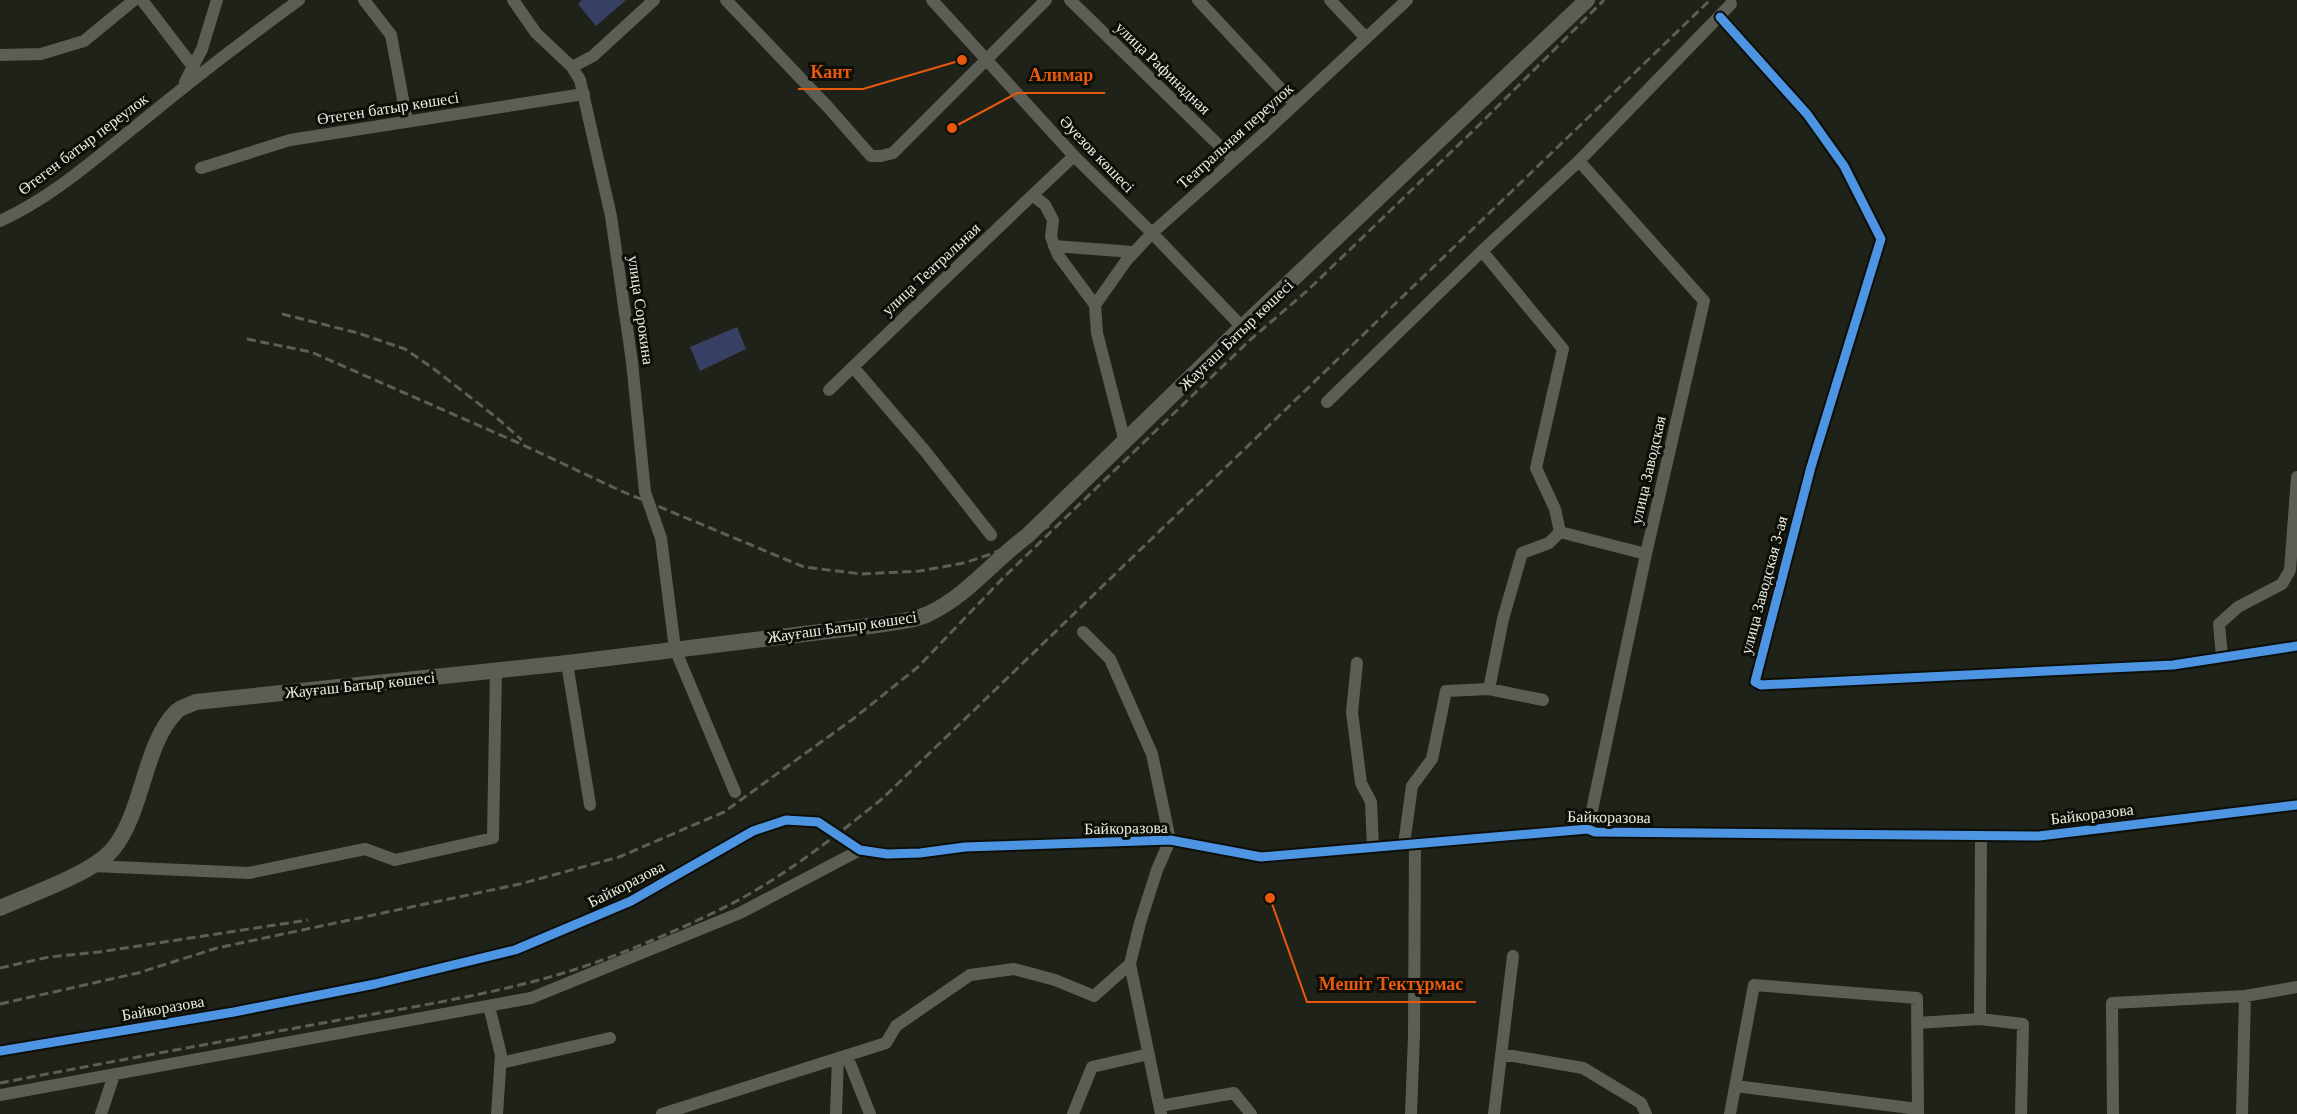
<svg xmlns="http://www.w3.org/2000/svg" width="2297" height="1114" viewBox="0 0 2297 1114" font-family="Georgia,serif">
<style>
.green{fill:#374063}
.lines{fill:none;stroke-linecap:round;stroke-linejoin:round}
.minor{stroke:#5b5e55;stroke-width:12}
.major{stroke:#5a5e54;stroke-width:16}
.rail{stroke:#5c5f57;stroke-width:3;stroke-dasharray:9 4.5;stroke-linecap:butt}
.cycleway-casing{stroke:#0c0e07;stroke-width:13}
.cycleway{stroke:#4d94e3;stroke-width:9}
.labels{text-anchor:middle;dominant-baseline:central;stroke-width:6;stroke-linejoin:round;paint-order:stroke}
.street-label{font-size:16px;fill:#e7ece0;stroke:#0c0e07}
.leader{fill:none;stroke:#e8590c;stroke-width:2}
.callout-dot{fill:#e8590c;stroke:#0c0e07;stroke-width:2}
.callout-label{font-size:18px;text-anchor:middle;font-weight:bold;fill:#e8590c;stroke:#0c0e07;stroke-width:6;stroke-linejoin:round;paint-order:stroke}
</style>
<rect width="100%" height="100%" fill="#1f2218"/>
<!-- green -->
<path class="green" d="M582,0H626L596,26L578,4Z
M737,327L746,349L700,371L690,347Z"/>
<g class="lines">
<!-- minor -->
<path class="minor" d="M142,0L194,68
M364,0L391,35L407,121
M513,0L536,33L572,67L580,80L611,216L632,362L645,492L661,538L675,649L735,792
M726,0L827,106L871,156H881L893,153L1046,0
M932,0L1074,156L1152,233L1243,328
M1070,0L1234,160
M1198,0L1295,104
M1330,0L1366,38
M1720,17L1807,114L1844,166L1881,239L1811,467L1755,682L1761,685L2173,665L2297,646
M0,55L41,54L84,41L134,0
M572,67L593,56L654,0
M185,82L202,49L217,0
M1579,161L1704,301L1646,554L1588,829
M201,168L290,140L584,94
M1034,196L1045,205L1053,220L1051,237L1058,255L1095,305L1097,333L1125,442
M0,221C55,196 99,155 146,118C196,77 247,38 299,0
M1054,246L1133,252
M1095,305L1126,261L1152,233L1262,135L1407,0
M853,367L925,451L991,535
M829,390C910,312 992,233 1074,156
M1327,402L1482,251L1579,161L1731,4
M1560,532L1646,554
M1083,632L1110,659L1152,754L1170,840L1157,870L1140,923L1130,964L1161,1114
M2222,657L2219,624L2238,607L2282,584L2290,570L2297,477
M567,663L590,805
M1357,663L1352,712L1361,783L1371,802L1373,847
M1489,689L1543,700
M1981,835L1980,1019L2023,1024L2021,1114
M1404,844L1412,786L1432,759L1446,691L1489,689L1503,619L1522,553L1549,543L1560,532L1555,509L1536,468L1563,349L1482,251
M93,866L249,873L365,849L395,860L493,838L496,670
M489,1006L501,1055L497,1114
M1917,1023L1980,1019
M0,1051L234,1012L375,984L515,950L631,901L753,831L786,820L818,822L860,850L887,854L920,853L965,847L1170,840L1261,857L1588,829L1595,832L2039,836L2297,805
M1501,1054L1583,1068L1641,1103L1646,1114
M847,1056L870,1114
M501,1063L610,1038
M1735,1086L1918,1109
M0,1095L531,998L740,913L860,850
M1160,1106L1234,1093L1251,1114
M101,1114L114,1075
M662,1114L886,1043L896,1026L970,975L1014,969L1055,980L1094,996L1130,964
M836,1114L838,1058
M1073,1114L1092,1067L1149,1054
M1411,1114L1414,1035L1415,843
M1494,1114L1513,956
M1730,1114L1754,985L1917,998L1918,1114
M2113,1114L2112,1003L2245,996L2297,987
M2242,1114L2245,996"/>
<!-- major -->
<path class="major" d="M0,908C31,894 92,874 113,849C143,813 144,744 176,712C180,707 190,705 196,702L567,663L878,625C894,622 914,621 928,614C967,596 993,561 1027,536L1237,332L1587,0"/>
<!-- rail -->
<path class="rail" d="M282,314L358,333L405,349L434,369L497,418L522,440
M247,339L311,352L521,444L619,490L804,567L862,574L920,571L964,563L991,554L1013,545L1049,526
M0,968L49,957L99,952L308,920
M0,1004L138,973L217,948L520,884L619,857L724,812L853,719L918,667L1004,577L1250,340L1308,290L1477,127L1604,0
M0,1083C104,1063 208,1044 312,1025C393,1010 477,998 557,975C611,959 665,936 715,912C776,883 831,840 883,798L1710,0"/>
<defs>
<path id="cycleway" d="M1720,17L1807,114L1844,166L1881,239L1811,467L1755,682L1761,685L2173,665L2297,646
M0,1051L234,1012L375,984L515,950L631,901L753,831L786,820L818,822L860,850L887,854L920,853L965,847L1170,840L1261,857L1588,829L1595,832L2039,836L2297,805"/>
</defs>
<!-- cycleway casing -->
<use href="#cycleway" class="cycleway-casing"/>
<!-- cycleway -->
<use href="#cycleway" class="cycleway"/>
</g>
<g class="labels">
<!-- street labels -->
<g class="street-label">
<text transform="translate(1163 68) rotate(44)">улица Рафинадная</text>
<text transform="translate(388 108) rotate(-9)">Өтеген батыр көшесі</text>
<text transform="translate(1235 136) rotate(-42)">Театральная переулок</text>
<text transform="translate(83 144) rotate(-37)">Өтеген батыр переулок</text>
<text transform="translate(1097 154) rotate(46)">Әуезов көшесі</text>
<text transform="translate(931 269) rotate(-43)">улица Театральная</text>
<text transform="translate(641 310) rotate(82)">улица Сорокина</text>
<text transform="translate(1236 335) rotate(-44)">Жауғаш Батыр көшесі</text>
<text transform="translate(1648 470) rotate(-77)">улица Заводская</text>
<text transform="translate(1764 585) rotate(-75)">улица Заводская 3-ая</text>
<text transform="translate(842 627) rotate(-8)">Жауғаш Батыр көшесі</text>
<text transform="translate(360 685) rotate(-6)">Жауғаш Батыр көшесі</text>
<text transform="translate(2092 814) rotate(-7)">Байкоразова</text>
<text transform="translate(1609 817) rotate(1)">Байкоразова</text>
<text transform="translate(1126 828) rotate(-1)">Байкоразова</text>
<text transform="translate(626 884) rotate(-27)">Байкоразова</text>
<text transform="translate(163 1008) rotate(-10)">Байкоразова</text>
</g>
</g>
<!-- callouts -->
<path class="leader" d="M962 60L863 89H798M952 128L1017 93H1105M1270 898L1307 1002H1476"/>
<g class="callout-dot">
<circle cx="962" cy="60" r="6"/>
<circle cx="952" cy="128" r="6"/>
<circle cx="1270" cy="898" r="6"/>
</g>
<g class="callout-label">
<text x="831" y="78">Кант</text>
<text x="1061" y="81">Алимар</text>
<text x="1391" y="990">Мешіт Тектұрмас</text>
</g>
</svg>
